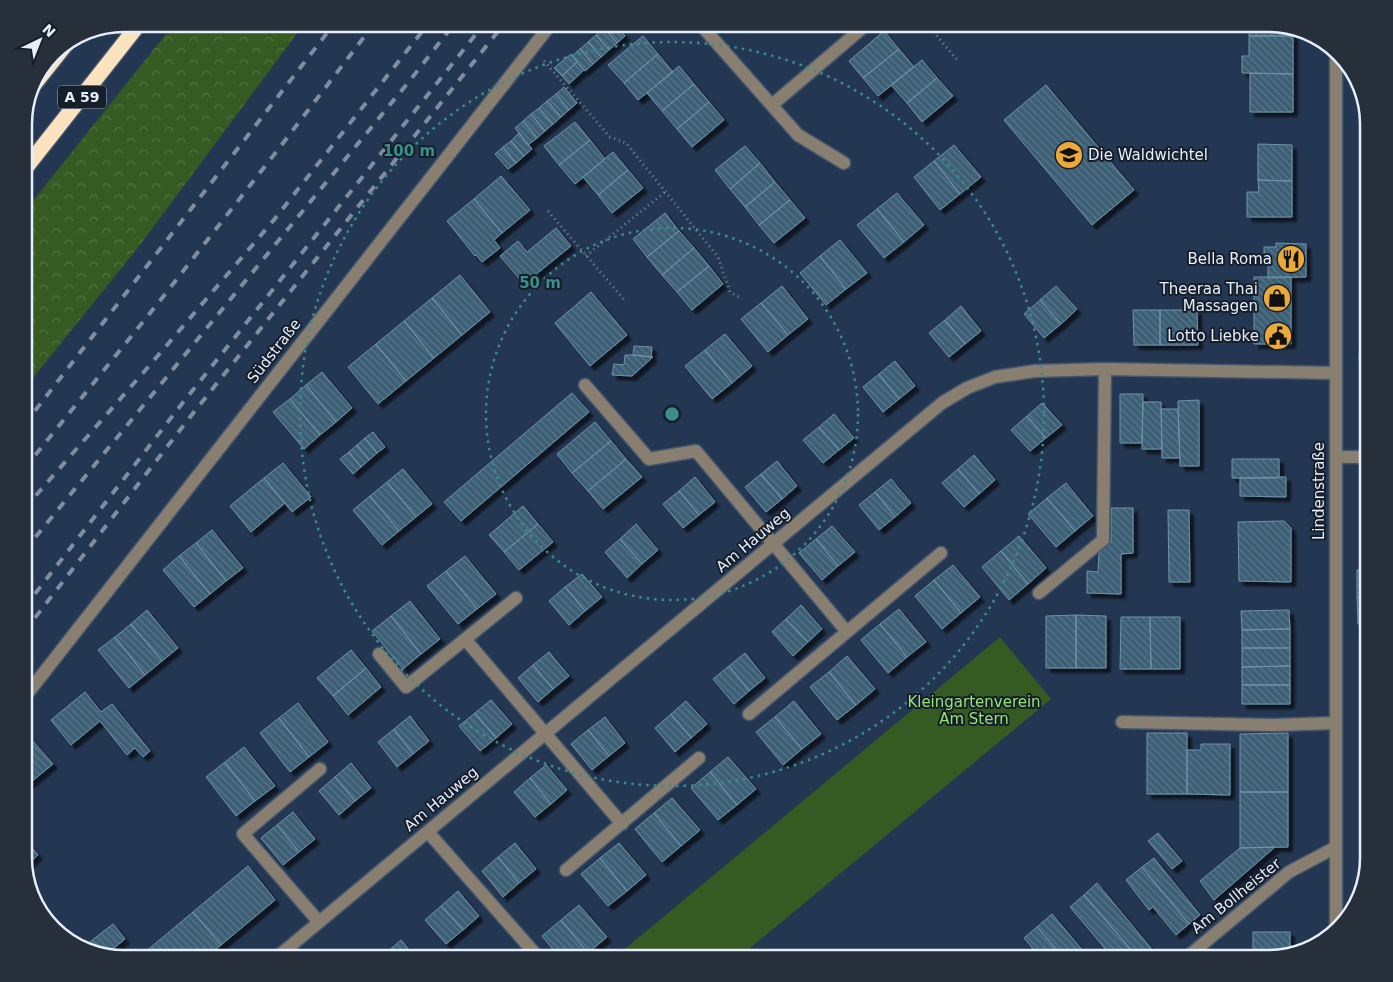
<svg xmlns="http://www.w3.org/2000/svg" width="1393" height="982" viewBox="0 0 1393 982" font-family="'DejaVu Sans',sans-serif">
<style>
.forest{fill:url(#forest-crowns)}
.garden{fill:#355b22}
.building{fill:url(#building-back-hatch);stroke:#6f93aa;filter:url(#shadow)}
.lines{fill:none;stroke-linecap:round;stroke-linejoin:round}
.minor-casing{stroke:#43546d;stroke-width:15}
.highway-casing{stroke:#43546d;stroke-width:18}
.path{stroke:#77869b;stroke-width:3;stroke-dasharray:1 4;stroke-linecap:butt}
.minor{stroke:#897f71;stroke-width:12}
.highway{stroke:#fce3c0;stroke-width:15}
.rail{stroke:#7e8da2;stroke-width:4;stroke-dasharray:9 9;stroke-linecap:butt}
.ring{fill:none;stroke:#3a8e8b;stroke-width:2.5;stroke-dasharray:2.5 5}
.labels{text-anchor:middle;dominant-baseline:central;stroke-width:4;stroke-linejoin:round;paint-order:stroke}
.shield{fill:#161e2a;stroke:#a8b0be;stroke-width:1}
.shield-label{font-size:14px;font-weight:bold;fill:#e6effd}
.poi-label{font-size:15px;fill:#e6effd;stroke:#161e2a;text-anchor:end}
.street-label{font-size:15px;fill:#e6effd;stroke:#161e2a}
.park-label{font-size:15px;fill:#96e471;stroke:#161e2a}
.rim{fill:none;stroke:#e6effd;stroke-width:2.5}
.centre{fill:#3a8e8b;stroke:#161e2a;stroke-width:2.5}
.ring-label{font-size:15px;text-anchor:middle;font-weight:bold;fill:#3a8e8b;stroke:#161e2a;stroke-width:4;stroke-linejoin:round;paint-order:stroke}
</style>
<defs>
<pattern id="forest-crowns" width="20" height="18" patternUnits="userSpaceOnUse" patternTransform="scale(1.25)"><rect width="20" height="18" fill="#355b22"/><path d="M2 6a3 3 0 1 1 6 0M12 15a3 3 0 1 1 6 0" fill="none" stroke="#527343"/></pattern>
<pattern id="building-back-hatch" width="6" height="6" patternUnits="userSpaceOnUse" patternTransform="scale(1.25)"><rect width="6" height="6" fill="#3c5f74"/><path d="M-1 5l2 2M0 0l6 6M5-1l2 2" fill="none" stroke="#587689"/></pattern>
<filter id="shadow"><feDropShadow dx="4.5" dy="4.5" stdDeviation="1" flood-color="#0009"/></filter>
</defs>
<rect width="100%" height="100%" fill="#243752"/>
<!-- forest -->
<path class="forest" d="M174,24H304L140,245L24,389V212Z"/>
<!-- garden -->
<path class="garden" d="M1000,637L1051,699L738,958H614Z"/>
<!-- building -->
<path class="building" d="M609,24H615L625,36L617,43L604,28Z
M1249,24H1269L1293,32V36H1249Z
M604,28L617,43L609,50L596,35Z
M884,31L899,49L863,78L849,61Z
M596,35L609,50L601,57L588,42Z
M643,36L658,54L624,83L608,65Z
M1249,36H1293V74L1242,73V56H1249Z
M588,42L601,57L593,64L580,49Z
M580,49L593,64L585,71L572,56Z
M899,49L914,67L878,96L863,78Z
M571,54L577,62L562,76L554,68Z
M658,54L673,72L638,100L624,83Z
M922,60L937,78L907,103L891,85Z
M577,62L584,70L569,84L562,76Z
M679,66L694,84L662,111L647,93Z
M1250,73L1293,74V112H1250Z
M937,78L953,96L922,122L907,103Z
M694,84L709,102L677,129L662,111Z
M1046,85L1134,190L1092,225L1004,120Z
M564,87L577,103L569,110L556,94Z
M556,94L569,110L561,117L547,101Z
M1363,97L1367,116H1363Z
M547,101L561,117L553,124L539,108Z
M709,102L724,120L692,147L677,129Z
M539,108L553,124L545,131L531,114Z
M531,114L545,131L537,138L523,121Z
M523,121L537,138L528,145L515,128Z
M575,122L590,140L559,165L544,146Z
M519,133L532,149L524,156L511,141Z
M1363,134H1369V168H1363Z
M590,140L605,159L575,184L559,165Z
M511,141L524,156L516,163L503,147Z
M1258,144L1292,145V181L1258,180Z
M954,145L981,177L960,194L934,161Z
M745,146L760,163L730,189L715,170Z
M503,147L516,163L508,169L495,154Z
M613,152L628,170L598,195L583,177Z
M934,161L960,194L940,210L914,177Z
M760,163L775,182L745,207L730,189Z
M1363,168H1369V197H1363Z
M628,170L643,188L612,213L598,195Z
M501,176L530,210L502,233L474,199Z
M1258,180L1292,181V217H1247V192H1259Z
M775,182L790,200L759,225L745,207Z
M897,193L924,225L904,242L877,209Z
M474,199L502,233L494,240L500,248L482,262L476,255L475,256L447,221Z
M790,200L805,218L774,243L759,225Z
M877,209L904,242L884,258L857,225Z
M665,213L679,231L647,257L633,239Z
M1362,219H1369V250H1361Z
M556,228L571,246L524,284L500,256L518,241L527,252Z
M679,231L694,248L662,275L647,257Z
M840,240L867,273L846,289L820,256Z
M1276,243L1306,244V277L1268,278V262H1264V247H1276Z
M694,248L709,266L677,292L662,275Z
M1361,250H1369V280H1361Z
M820,256L846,289L826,305L800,273Z
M709,266L723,284L692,310L677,292Z
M460,275L490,312L462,335L432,298Z
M1254,277H1291V344H1254Z
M782,286L808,319L788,335L761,303Z
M1056,286L1077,309L1061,324L1040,300Z
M591,292L627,335L590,366L555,323Z
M432,298L462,335L434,358L404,321Z
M1040,300L1061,324L1044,338L1024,314Z
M761,303L788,335L768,352L741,319Z
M1360,304H1369V333H1360Z
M961,306L981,331L965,344L945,320Z
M1133,310H1160V345H1134Z
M1160,310H1197L1198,345H1160Z
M945,320L965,344L949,357L929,333Z
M404,321L434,358L406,381L376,344Z
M1360,333H1369V361H1359Z
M725,334L752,366L732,383L705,350Z
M376,344L406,381L378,404L348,367Z
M634,346L652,347L651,357L633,355Z
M705,350L732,383L712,399L685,366Z
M625,355H633L653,357L632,376L612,375L614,364L624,365Z
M895,361L915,386L899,399L879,374Z
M322,372L352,408L336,422L306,385Z
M879,374L899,399L883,412L863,387Z
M1360,383H1369V412L1360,411Z
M306,385L336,422L320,435L290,399Z
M572,393L589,412L461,521L444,502Z
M1120,394H1143L1142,443H1120Z
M290,399L320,435L304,449L273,412Z
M1199,400V466H1180L1178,401Z
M1143,402H1161L1162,449H1142Z
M1042,403L1062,425L1046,438L1027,416Z
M1161,409H1178L1180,458H1162Z
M1360,411L1369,412V440L1361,441Z
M834,414L854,438L839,450L819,427Z
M1027,416L1046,438L1030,451L1011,430Z
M595,422L611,441L572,473L557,454Z
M819,427L839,450L823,463L803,440Z
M373,432L385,447L377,453L365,438Z
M365,438L377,453L369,460L357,445Z
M611,441L626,459L588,491L572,473Z
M357,445L369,460L361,467L349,452Z
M349,452L361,467L353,474L340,459Z
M974,455L995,480L979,494L958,469Z
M626,459L642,477L603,509L588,491Z
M1232,459H1279V478H1232Z
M777,461L797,486L782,499L761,474Z
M283,463L311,497L292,512L264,478Z
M403,469L432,504L416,517L387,482Z
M958,469L979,494L964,507L942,483Z
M761,474L782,499L766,512L745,487Z
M695,477L715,502L699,515L679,491Z
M1286,477V497L1240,496V478Z
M264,478L285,503L251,532L230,506Z
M891,479L911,503L895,517L875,492Z
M387,482L416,517L399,531L370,496Z
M1066,483L1093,516L1075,531L1047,498Z
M679,491L699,515L683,528L663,504Z
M875,492L895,517L879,530L859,505Z
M370,496L399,531L382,545L353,510Z
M1047,498L1075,531L1056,547L1028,514Z
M523,506L538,524L504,552L489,535Z
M1111,508H1133V553L1121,554V594L1087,593V571L1098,572L1099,553L1111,542Z
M1168,510H1189L1190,582H1169Z
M1284,521L1291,528V582L1239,581L1238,522Z
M538,524L553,542L519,570L504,552Z
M636,524L658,550L642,564L620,539Z
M832,526L855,552L838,566L816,539Z
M212,530L243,568L226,581L196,543Z
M1019,536L1046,568L1028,584L1001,551Z
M620,539L642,564L627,578L605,552Z
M816,539L838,566L822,580L799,553Z
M196,543L226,581L210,594L179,556Z
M1001,551L1028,584L1009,600L982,567Z
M179,556L210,594L194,607L163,570Z
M465,556L496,594L477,609L446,571Z
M953,565L980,597L961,613L934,580Z
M1357,570H1369V597H1357Z
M446,571L477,609L458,624L427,586Z
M582,574L602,597L585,611L565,587Z
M934,580L961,613L942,629L915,596Z
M565,587L585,611L569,625L549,601Z
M1357,597H1369V624H1358Z
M410,601L440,639L421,654L391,616Z
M801,605L822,629L808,642L786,619Z
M899,609L926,642L907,657L880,624Z
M147,610L178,648L162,661L131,624Z
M1289,610L1290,629L1242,630L1241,611Z
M1076,615L1106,616V668H1076Z
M1076,615V668H1046V616Z
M391,616L421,654L403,669L372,631Z
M1121,617H1150L1151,669H1120Z
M1150,617H1180V669H1151Z
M786,619L808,642L793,656L772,632Z
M131,624L162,661L145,675L115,637Z
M880,624L907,657L888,673L861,640Z
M1290,629V648H1242V630Z
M115,637L145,675L129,688L98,650Z
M1242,648H1290V666L1242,667Z
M351,650L366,668L333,696L317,678Z
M549,652L569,676L553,689L533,665Z
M745,653L765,678L749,691L729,666Z
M847,656L875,689L856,705L829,672Z
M533,665L553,689L538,702L518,678Z
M729,666L749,691L734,704L713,679Z
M1290,666V685H1242V667Z
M366,668L381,687L348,715L333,696Z
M829,672L856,705L837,720L810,687Z
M1242,685H1290V704H1242Z
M85,692L101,712L112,704L150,751L143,757L135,748L127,755L100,721L71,745L51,720Z
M491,700L512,724L496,738L475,713Z
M686,701L707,724L691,738L671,714Z
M794,701L821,734L802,749L775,717Z
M298,703L328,742L309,757L279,718Z
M475,713L496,738L480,751L459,726Z
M671,714L691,738L675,752L655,728Z
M410,716L429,741L413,754L394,729Z
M605,717L625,743L609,756L588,730Z
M775,717L802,749L783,765L756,732Z
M279,718L309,757L290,772L260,733Z
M394,729L413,754L397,767L378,742Z
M588,730L609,756L592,770L571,744Z
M1147,733H1187V794H1147Z
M1288,733V792H1240V734Z
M30,738L53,764L25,787L24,785V743Z
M1201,744H1230V795L1187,794V750H1201Z
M244,747L275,786L255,801L225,762Z
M728,757L756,789L737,805L710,772Z
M225,762L255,801L236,816L206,777Z
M351,763L371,788L355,801L335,777Z
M546,765L567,790L551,804L530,778Z
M710,772L737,805L718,820L691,788Z
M335,777L355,801L339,815L319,791Z
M530,778L551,804L535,817L514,792Z
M1240,792H1288V847L1240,848Z
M672,798L700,830L681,846L654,813Z
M293,812L315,839L299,852L277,825Z
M654,813L681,846L662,862L635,829Z
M277,825L299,852L283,865L261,838Z
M1158,833L1182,861L1172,869L1148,841Z
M24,838L38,855L25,867L24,864Z
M515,843L536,869L519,883L498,857Z
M619,843L646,875L627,891L600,858Z
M1275,847L1214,900L1200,881L1240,848Z
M498,857L519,883L503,897L482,871Z
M600,858L627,891L608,906L581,874Z
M1154,858L1200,915L1189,924L1142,867Z
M248,866L275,900L221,945L193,912Z
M1142,867L1189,924L1176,935L1153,907L1149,910L1126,880Z
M1097,883L1155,953L1149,958H1138L1084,895Z
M458,891L479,916L463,930L441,906Z
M1084,895L1138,958H1118L1116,955L1113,958L1070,907Z
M579,905L607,937L588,953L561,920Z
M441,906L463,930L446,944L425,920Z
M193,912L221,945L205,958H138Z
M1052,914L1089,958H1064L1037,927Z
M561,920L588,953L581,958H560L542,936Z
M113,924L125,939L108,953L86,945Z
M1037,927L1064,958H1041L1024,938Z
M1253,932H1290V953L1269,958H1253Z
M401,940L416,958H390L386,953Z"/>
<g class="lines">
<defs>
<path id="minor" d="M700,24L798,135L844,163
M772,105L867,24
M585,385L649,459L696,451L847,632
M1336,457H1369
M1039,593L1103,540L1105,369
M465,639L622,824
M379,654L406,687L516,598
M24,698L551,24
M749,714L941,553
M1122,722L1275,725L1335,723
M428,832L539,958
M566,870L699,758
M319,922L243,834L320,769
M1336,930V52
M276,958L942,403L967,388L995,377L1035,371L1105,369L1336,373
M1186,958L1289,872L1336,847"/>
<path id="highway" d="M32,87L67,43
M24,170L139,24"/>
</defs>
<!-- minor casing -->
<use href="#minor" class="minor-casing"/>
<!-- highway casing -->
<use href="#highway" class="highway-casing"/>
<!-- path -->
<path class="path" d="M927,24L958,61
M544,61L610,137L626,143L718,257L730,292L742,299
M548,211L626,302
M586,256L665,192"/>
<!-- minor -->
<use href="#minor" class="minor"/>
<!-- highway -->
<use href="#highway" class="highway"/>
<!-- rail -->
<path class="rail" d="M24,425L334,24
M24,469L159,302L280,147L374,24
M24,509L149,366L273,221L428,24
M24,551L411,79L454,24
M24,608L181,405L484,24
M24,632L194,412L504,24"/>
</g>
<!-- distance rings -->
<g class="ring">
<circle cx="672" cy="414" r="186"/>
<circle cx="672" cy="414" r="372"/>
</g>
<!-- icons -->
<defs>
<symbol id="school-disc" viewBox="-11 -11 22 22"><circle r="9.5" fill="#eba939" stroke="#161e2a"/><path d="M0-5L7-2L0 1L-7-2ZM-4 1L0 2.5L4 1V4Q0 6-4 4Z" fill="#111"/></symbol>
<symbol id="restaurant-disc" viewBox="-11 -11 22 22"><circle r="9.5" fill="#eba939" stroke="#161e2a"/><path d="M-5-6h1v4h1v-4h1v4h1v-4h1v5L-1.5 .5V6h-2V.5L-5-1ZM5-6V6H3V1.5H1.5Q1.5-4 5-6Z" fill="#111"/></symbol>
<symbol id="shop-disc" viewBox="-11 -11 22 22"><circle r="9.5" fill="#eba939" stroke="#161e2a"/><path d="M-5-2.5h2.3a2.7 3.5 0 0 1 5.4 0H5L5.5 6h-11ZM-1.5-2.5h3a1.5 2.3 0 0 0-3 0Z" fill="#111"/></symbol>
<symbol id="civic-disc" viewBox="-11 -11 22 22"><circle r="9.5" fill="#eba939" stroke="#161e2a"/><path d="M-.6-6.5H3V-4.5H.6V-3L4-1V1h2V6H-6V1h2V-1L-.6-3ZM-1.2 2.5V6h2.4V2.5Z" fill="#111"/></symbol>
</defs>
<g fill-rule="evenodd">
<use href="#school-disc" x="1053" y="139" width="32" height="32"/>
<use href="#restaurant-disc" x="1275" y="243" width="32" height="32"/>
<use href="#shop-disc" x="1261" y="282" width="32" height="32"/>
<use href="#civic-disc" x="1262" y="320" width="32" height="32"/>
</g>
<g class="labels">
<!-- shield labels -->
<rect class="shield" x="58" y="85.5" width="48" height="23" rx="4"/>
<g class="shield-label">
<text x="82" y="97">A 59</text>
</g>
<!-- poi labels -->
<g class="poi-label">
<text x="1088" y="155" text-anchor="start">Die Waldwichtel</text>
<text x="1272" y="259">Bella Roma</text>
<text x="1258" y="289">Theeraa Thai<tspan x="1258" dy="17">Massagen</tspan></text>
<text x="1259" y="336">Lotto Liebke</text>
</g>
<!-- street labels -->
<g class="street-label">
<text transform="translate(274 351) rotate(-52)">Südstraße</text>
<text transform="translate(1319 491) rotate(-90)">Lindenstraße</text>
<text transform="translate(753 540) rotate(-40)">Am Hauweg</text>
<text transform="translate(441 799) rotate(-40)">Am Hauweg</text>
<text transform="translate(1236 896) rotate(-39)">Am Bollheister</text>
</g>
<!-- park labels -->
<g class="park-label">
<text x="974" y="702">Kleingartenverein<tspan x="974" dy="17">Am Stern</tspan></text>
</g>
</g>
<!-- crop -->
<path d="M0 0H1393V982H0ZM124 32H1268A92 92 0 0 1 1360 124V858A92 92 0 0 1 1268 950H124A92 92 0 0 1 32 858V124A92 92 0 0 1 124 32Z" fill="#272f3b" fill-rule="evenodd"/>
<path class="rim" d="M124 32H1268A92 92 0 0 1 1360 124V858A92 92 0 0 1 1268 950H124A92 92 0 0 1 32 858V124A92 92 0 0 1 124 32Z"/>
<circle cx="672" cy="414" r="8" class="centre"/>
<g class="ring-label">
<text x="409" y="156">100 m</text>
<text x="540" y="288">50 m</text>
</g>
<!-- north arrow -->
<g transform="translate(40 40) rotate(43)" stroke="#161e2a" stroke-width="4" paint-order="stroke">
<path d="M0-4L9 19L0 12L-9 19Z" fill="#e6effd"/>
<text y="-8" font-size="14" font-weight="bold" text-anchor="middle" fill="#e6effd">N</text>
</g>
</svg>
